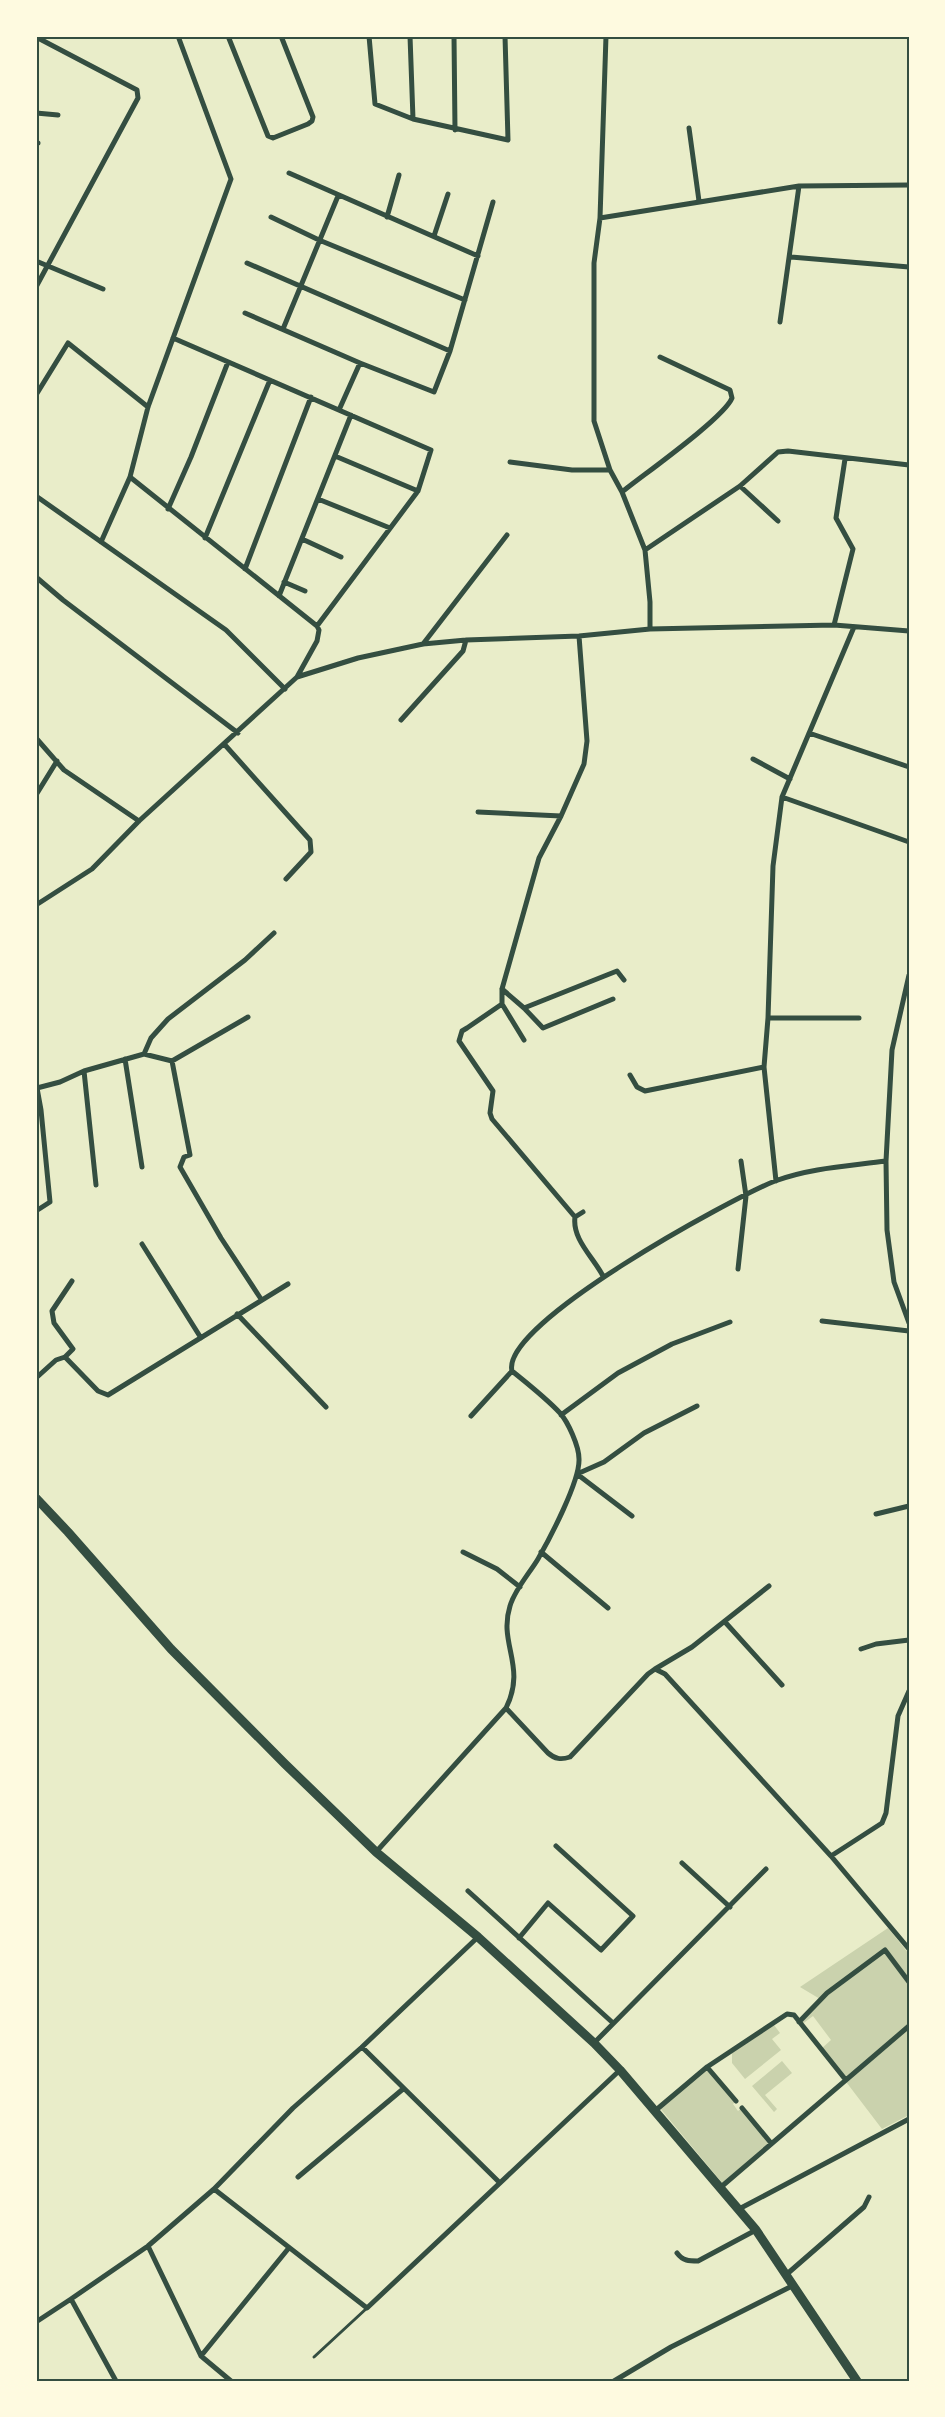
<svg xmlns="http://www.w3.org/2000/svg" width="945" height="2417" viewBox="0 0 945 2417" font-family="'DM Sans',sans-serif">
<style>
.green{fill:#cad2ad}
.lines{fill:none;stroke-linecap:round;stroke-linejoin:round}
.service{stroke:#344e41;stroke-width:3}
.minor{stroke:#344e41;stroke-width:5}
.primary{stroke:#344e41;stroke-width:9}
.neatline{fill:none;stroke:#344e41;stroke-width:2}
</style>
<rect width="100%" height="100%" fill="#e9edc9"/>
<!-- green -->
<path class="green" d="M888,1928L909,1954V2115L882,2129L821,2049L831,2040L813,2016L801,2025L799,2022L820,1999L800,1987Z
M774,2025L780,2033L772,2039L781,2050L745,2079L732,2063V2053Z
M782,2061L792,2073L765,2095L777,2109L774,2112L752,2086Z
M707,2067L736,2101L733,2104L738,2111L742,2108L771,2143L724,2185L659,2107Z"/>
<g class="lines">
<!-- service -->
<path class="service" d="M314,2357L367,2308"/>
<!-- minor -->
<path class="minor" d="M228,36L268,136L273,138L308,124L312,121L313,117L281,36
M369,36L375,104L413,119L508,140L505,36
M410,36L413,119
M454,36L455,130
M606,36L600,218L594,263V421L610,470L622,492L645,550L650,602V629
M36,37L137,90L138,98L36,287
M36,113L58,115
M689,128L699,201
M36,143H38
M289,173L478,256
M271,217L319,240L465,300
M387,217L399,175
M600,218L799,186L909,185
M434,236L448,194
M791,257L909,267
M36,261L103,289
M247,263L450,351
M245,313L360,363L434,392L450,351L493,202
M780,322L799,186
M283,329L338,196
M173,338L431,450L418,491L317,626
M36,395L68,343L148,407
M339,410L360,363
M335,456L418,491
M510,462L572,470H610
M130,477L317,626L319,630L317,641L297,677
M740,486L778,521
M622,492C643,475 724,418 732,398L730,390L660,357
M36,496L226,630L285,689
M318,499L390,528
M168,509L191,457L228,362
M205,538L270,380
M302,539L341,557
M101,542L130,477L148,407L231,179L178,36
M645,550L740,486L778,452L788,451L909,465
M245,569L311,397
M36,577L63,600L238,733
M284,582L305,591
M279,596L351,415
M834,625L853,549L836,518L845,459
M423,644L507,535
M401,720L463,651L466,640
M809,733L909,767
M36,738L64,770L139,821
M225,745L310,840L311,852L286,879
M753,759L790,779
M36,795L57,761
M782,797L909,842
M478,812L561,816
M36,905L92,869L139,821L297,677L358,658L423,644L466,640L579,636L650,629L834,625L909,631
M909,975L892,1050L886,1161L887,1230L894,1282L909,1323
M502,989L524,1008L543,1028L613,999
M502,1004L524,1040
M524,1008L617,971L624,980
M768,1018H859
M144,1054L151,1038L168,1019L245,960L274,933
M125,1059L142,1167
M172,1061L190,1155L184,1157L180,1167L221,1238L261,1299
M84,1071L96,1185
M630,1075L637,1087L645,1091L764,1067
M36,1086L37,1088L60,1082L84,1071L144,1054L172,1061L248,1017
M776,1181L764,1067L768,1018L773,866L782,797L854,627
M36,1211L50,1202L41,1110L37,1088
M575,1217L492,1119L490,1113L493,1091L459,1041L462,1031L467,1028L502,1004V989L539,858L561,816L584,764L587,741L579,636
M575,1217C572,1239 593,1257 603,1276
M575,1217L583,1212
M142,1244L201,1338
M738,1269L746,1196L741,1161
M237,1314L326,1407
M822,1321L909,1331
M65,1357L73,1349L54,1323L52,1311L72,1281
M36,1378L56,1360L65,1357L98,1391L108,1395L288,1284
M561,1415L618,1373L672,1344L730,1322
M471,1416L512,1371
M577,1474L604,1462L644,1433L697,1406
M577,1474L632,1516
M876,1514L909,1506
M463,1552L497,1569L520,1587
M541,1552L608,1608
M725,1622L782,1685
M861,1649L876,1644L909,1640
M655,1669L692,1647L769,1586
M506,1708L548,1753C555,1759 561,1760 570,1757L648,1674L655,1669L665,1674L831,1856L909,1949
M376,1852L506,1708C527,1666 498,1644 510,1606C515,1589 529,1574 538,1559C550,1538 580,1481 579,1459C579,1446 568,1422 560,1413C546,1398 528,1384 512,1371C500,1324 732,1198 775,1181C810,1168 849,1166 886,1161
M831,1856L882,1823L886,1813L898,1716L909,1691
M682,1863L730,1907
M468,1891L613,2023
M519,1938L548,1903L601,1950L633,1916L556,1846
M799,2022L827,1993L885,1950L909,1982
M594,2043L766,1869
M362,2047L500,2183
M707,2067L736,2101
M742,2108L771,2143
M656,2110L707,2067L787,2014L794,2015L845,2079
M298,2177L403,2089
M721,2187L909,2026
M214,2189L293,2108L362,2047L478,1937
M739,2209L909,2119
M148,2246L201,2356L288,2249
M677,2253C683,2261 689,2261 698,2261L756,2230
M787,2274L864,2207L869,2197
M36,2322L71,2299
M201,2356L231,2381
M116,2381L71,2299L148,2246L214,2189L367,2308L620,2070
M614,2381L671,2347L794,2285"/>
<!-- primary -->
<path class="primary" d="M36,1498L68,1532L171,1649L285,1764L376,1852L478,1937L594,2043L620,2070L756,2230L857,2381"/>
</g>
<!-- border -->
<rect width="945" height="2417" fill="none" stroke="#fefae0" stroke-width="75"/>
<rect x="38" y="38" width="870" height="2342" class="neatline"/>
</svg>
